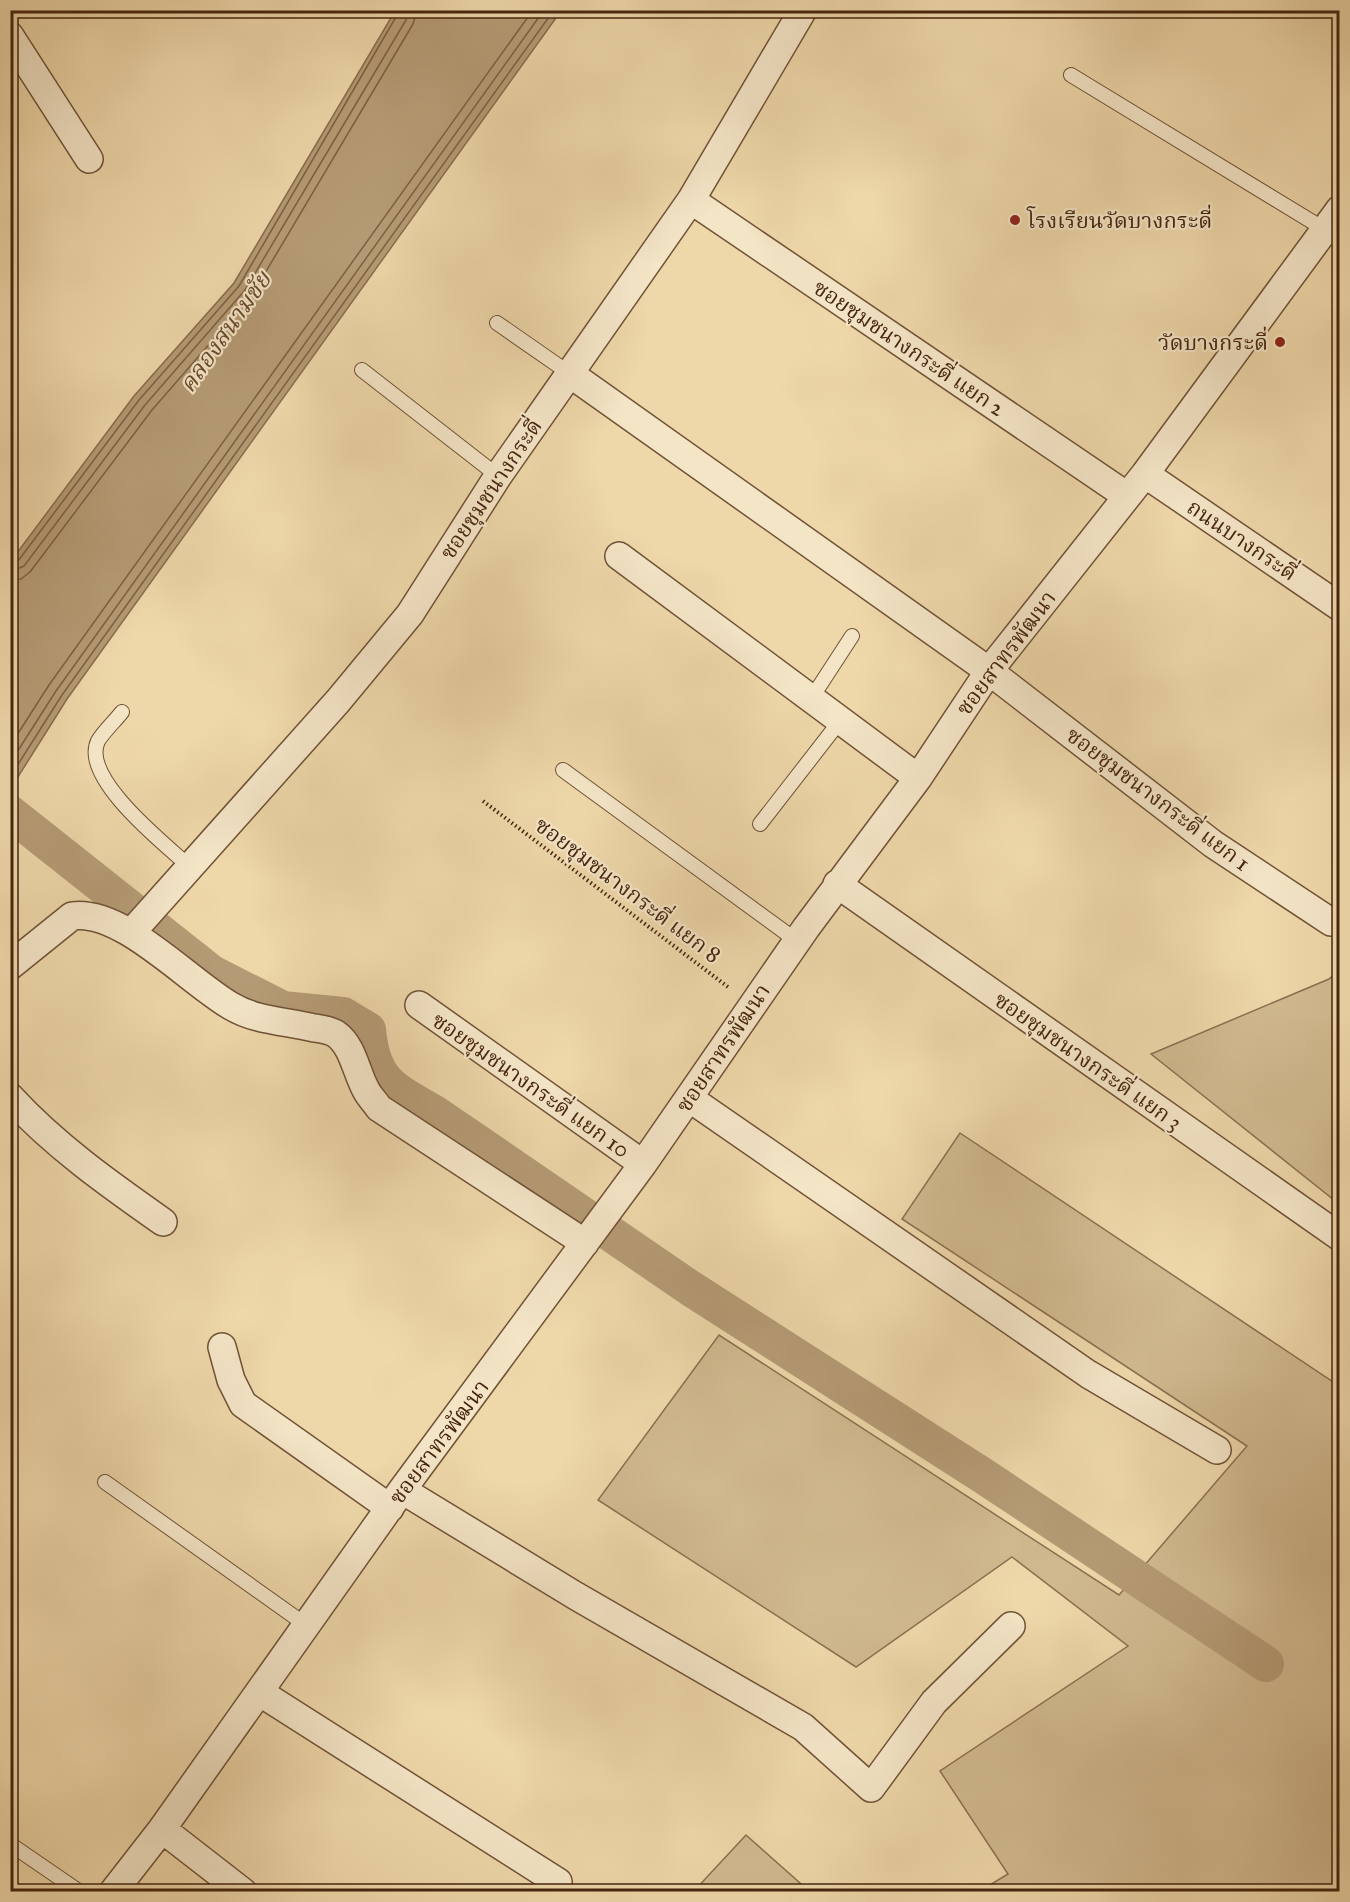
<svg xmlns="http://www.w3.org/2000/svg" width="1350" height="1902" viewBox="0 0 1350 1902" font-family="'IM FELL Great Primer','Noto Serif Thai',serif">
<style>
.green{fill:#d1b98f;stroke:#8c7050;stroke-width:1.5}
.water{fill:#b59b75;stroke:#896c4d;stroke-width:1.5}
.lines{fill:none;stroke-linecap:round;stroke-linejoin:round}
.shore{stroke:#7e6042;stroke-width:1.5}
.canal{stroke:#b59b75;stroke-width:36}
.service-casing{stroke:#705236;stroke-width:16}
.minor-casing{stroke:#705236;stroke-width:30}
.path{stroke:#462610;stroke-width:4;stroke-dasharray:1.5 3;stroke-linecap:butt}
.service{stroke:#f4e5c7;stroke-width:14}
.minor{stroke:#f4e5c7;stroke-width:27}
.poi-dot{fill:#8f2418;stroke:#f4e5c7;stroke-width:2}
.labels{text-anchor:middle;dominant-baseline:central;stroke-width:4.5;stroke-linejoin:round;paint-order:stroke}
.poi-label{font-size:22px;fill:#462610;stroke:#f4e5c7;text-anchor:start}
.street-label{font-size:22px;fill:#462610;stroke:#f4e5c7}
.water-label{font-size:24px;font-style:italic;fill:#67492e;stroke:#f4e5c7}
</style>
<rect width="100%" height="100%" fill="#eed7a9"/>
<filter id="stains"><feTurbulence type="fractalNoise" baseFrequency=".00333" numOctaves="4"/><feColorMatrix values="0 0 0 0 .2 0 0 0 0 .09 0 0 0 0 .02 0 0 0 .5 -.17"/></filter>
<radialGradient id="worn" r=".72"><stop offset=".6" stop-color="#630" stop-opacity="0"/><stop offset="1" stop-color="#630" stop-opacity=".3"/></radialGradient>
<!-- green -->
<path class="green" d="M1339,970V1204L1151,1054L1329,979Z
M960,1133L1339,1386V1891H980L1008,1874L940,1771L1128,1646L1012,1557L856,1667L598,1500L719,1335L1119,1595L1247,1446L902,1219Z
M746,1835L809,1891H694Z"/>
<!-- water -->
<path class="water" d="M395,11H561L67,699L11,788V561L134,396L234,283Z"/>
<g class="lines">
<!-- shore -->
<path class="shore" d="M10,564L18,561L139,400L239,286L400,10
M10,572L24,566L145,405L245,290L406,20L408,10
M10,581L21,579L30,572L152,410L252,295L413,24L417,10
M10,746L49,685L533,10
M10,763L56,691L544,10
M10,777L62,695L554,10"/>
<!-- canal -->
<path class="canal" d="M10,813L212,973L283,1009L343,1015L368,1030C373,1083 393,1089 436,1114L690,1288L985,1477L1266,1664"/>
<defs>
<path id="service" d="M1071,75L1324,229L1340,242
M497,323L569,373
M362,370L498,476
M811,699L852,636
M122,712C115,721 104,731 98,741C80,778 166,845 190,867
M563,770L797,941
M760,824L840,721
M105,1482L306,1625
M10,1844L80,1892"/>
<path id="minor" d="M10,36L89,159
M691,200L1127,496
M569,373L989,671L1213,844L1331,922
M1145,474L1340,607
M619,556L918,778
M837,884L1340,1237
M131,933L338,701L410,614L498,476L691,200L803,10
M10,966L72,916C121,908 188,981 231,1006C256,1021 286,1021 314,1028C321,1029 330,1030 336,1034C353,1046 356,1072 366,1090C369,1096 375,1102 379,1108L585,1243
M419,1005L643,1164
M10,1097C55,1146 109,1184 163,1222
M689,1098L1088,1374L1217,1450
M222,1347L231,1380L243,1404L390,1508
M402,1490L576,1596L803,1727L871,1788L934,1702L1011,1626
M259,1692L558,1882
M162,1829L243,1892
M113,1892L162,1829L402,1490L643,1164L806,928L918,778L989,671L1145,474L1340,209"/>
</defs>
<!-- service casing -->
<use href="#service" class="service-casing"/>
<!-- minor casing -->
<use href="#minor" class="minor-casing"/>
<!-- path -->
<path class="path" d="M483,801L728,987"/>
<!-- service -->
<use href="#service" class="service"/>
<!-- minor -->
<use href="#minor" class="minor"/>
</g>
<!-- markers -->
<g class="poi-dot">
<circle cx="1015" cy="220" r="6"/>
<circle cx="1280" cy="342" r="6"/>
</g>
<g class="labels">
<!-- poi labels -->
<g class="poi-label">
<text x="1027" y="220">โรงเรียนวัดบางกระดี่</text>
<text x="1268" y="342" text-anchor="end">วัดบางกระดี่</text>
</g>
<!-- street labels -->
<g class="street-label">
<text transform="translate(909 348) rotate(34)">ซอยชุมชนางกระดี่ แยก 2</text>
<text transform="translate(491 489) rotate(-56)">ซอยชุมชนางกระดี่</text>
<text transform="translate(1242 540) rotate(34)">ถนนบางกระดี่</text>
<text transform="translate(1006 653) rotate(-53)">ซอยสาทรพัฒนา</text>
<text transform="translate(1158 799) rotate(37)">ซอยชุมชนางกระดี่ แยก 1</text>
<text transform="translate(628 890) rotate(37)">ซอยชุมชนางกระดี่ แยก 8</text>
<text transform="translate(723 1048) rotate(-56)">ซอยสาทรพัฒนา</text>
<text transform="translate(1088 1061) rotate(35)">ซอยชุมชนางกระดี่ แยก 3</text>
<text transform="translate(531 1085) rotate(35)">ซอยชุมชนางกระดี่ แยก 10</text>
<text transform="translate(439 1442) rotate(-53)">ซอยสาทรพัฒนา</text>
</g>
<!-- water labels -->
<g class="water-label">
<text transform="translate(225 332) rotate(-55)">คลองสนามชัย</text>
</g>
</g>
<!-- margin -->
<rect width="1350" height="1902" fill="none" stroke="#eed7a9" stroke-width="36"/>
<rect x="12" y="12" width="1326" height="1878" fill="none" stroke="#462610" stroke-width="3"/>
<rect x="18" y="18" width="1314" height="1866" fill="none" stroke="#462610" stroke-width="1.5"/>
<rect width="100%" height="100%" filter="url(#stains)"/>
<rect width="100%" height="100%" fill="url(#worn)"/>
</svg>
